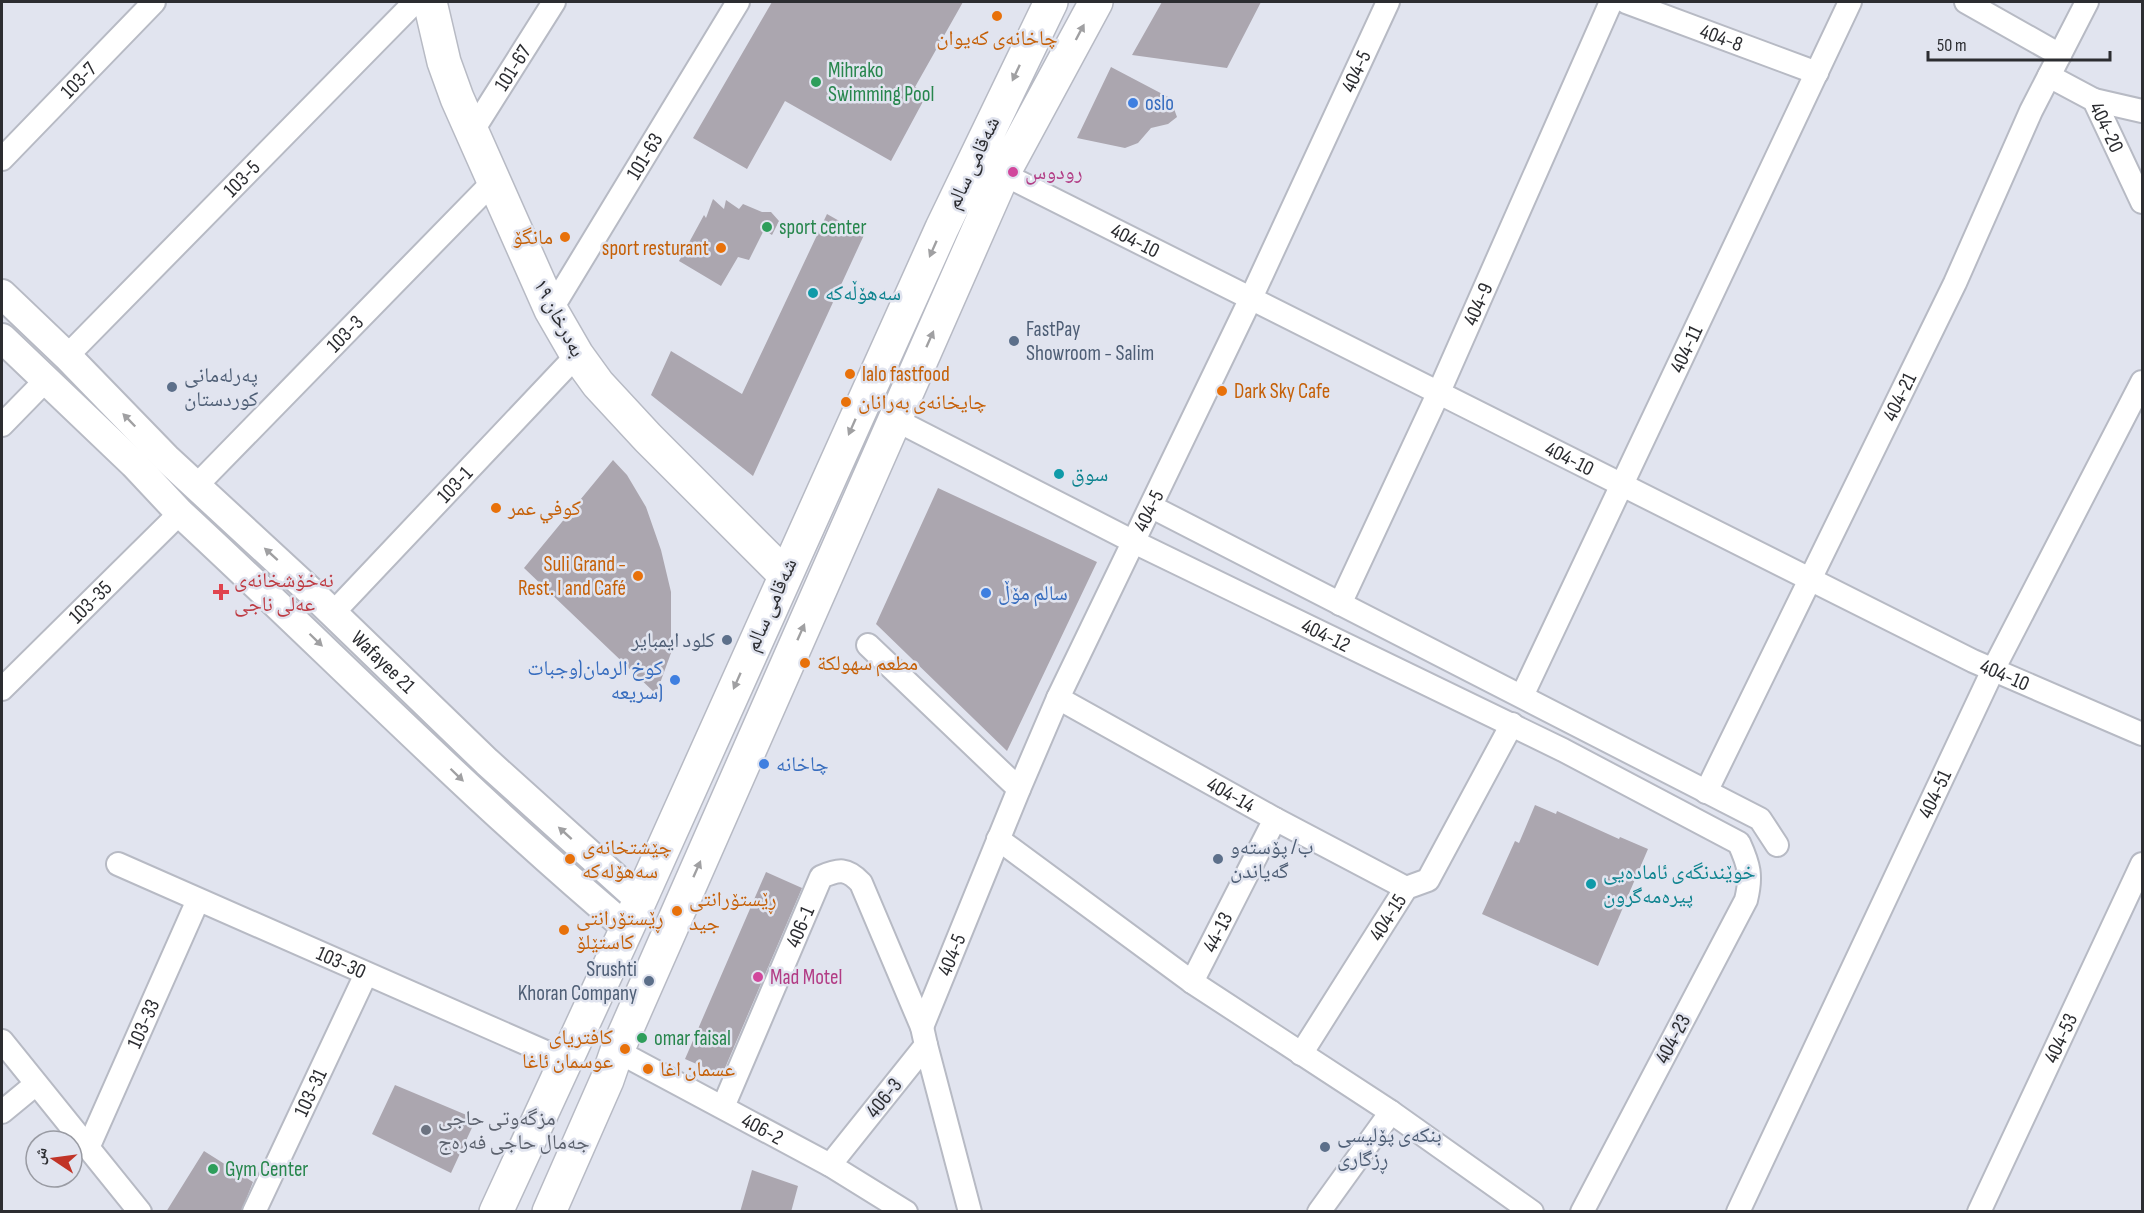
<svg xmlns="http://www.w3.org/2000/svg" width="2144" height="1213" viewBox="0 0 2144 1213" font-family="'Sofia Sans Condensed','Noto Naskh Arabic',sans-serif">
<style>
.building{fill:#aba6af}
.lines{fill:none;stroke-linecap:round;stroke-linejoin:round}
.minor-casing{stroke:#b7bac4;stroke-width:26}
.tertiary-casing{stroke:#b7bac4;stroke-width:32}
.secondary-casing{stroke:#b7bac4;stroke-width:36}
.primary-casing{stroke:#b7bac4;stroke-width:36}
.minor{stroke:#fff;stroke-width:22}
.tertiary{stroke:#fff;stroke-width:28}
.secondary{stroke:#fff;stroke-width:33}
.primary{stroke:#fff;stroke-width:33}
.oneway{fill:#a0a0a2}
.food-dot{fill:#e8710a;stroke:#e1e4ef;stroke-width:2}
.leisure-dot{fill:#2e9e5b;stroke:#e1e4ef;stroke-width:2}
.shop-dot{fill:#3f7fe0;stroke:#e1e4ef;stroke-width:2}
.hotel-dot{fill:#d1479c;stroke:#e1e4ef;stroke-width:2}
.culture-dot{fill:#0f9aa8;stroke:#e1e4ef;stroke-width:2}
.service-dot{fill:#5c6f8a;stroke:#e1e4ef;stroke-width:2}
.health-dot{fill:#e0444e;stroke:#e1e4ef;stroke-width:2}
.worship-dot{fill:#6b7280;stroke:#e1e4ef;stroke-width:2}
.labels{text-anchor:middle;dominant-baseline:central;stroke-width:5;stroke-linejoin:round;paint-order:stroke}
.street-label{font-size:21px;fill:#2c2d31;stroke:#e1e4ef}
.food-label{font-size:21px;fill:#c56008;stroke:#e1e4ef;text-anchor:start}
.leisure-label{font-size:21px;fill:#27864d;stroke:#e1e4ef;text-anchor:start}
.shop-label{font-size:21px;fill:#366cbe;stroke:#e1e4ef;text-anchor:start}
.hotel-label{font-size:21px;fill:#b23c85;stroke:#e1e4ef;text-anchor:start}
.culture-label{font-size:21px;fill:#0d838f;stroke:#e1e4ef;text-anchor:start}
.service-label{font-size:21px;fill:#4e5e75;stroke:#e1e4ef;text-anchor:start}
.health-label{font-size:21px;fill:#be3a42;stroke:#e1e4ef;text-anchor:start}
.worship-label{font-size:21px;fill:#5b616d;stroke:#e1e4ef;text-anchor:start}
</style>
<rect width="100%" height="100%" fill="#e1e4ef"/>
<!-- building -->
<path class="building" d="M772,2H963L915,87L927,94L891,161L785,101L747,169L693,138Z
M1162,2H1261L1227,68L1132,55Z
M1111,67L1170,98L1177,117L1168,124L1151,128L1138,143L1125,148L1077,138Z
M713,199L724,209L726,200L739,209L743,204L762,212H771L779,221L772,235L764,230L749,260L738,257L721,286L679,261L704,215L706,218Z
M827,214L864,235L753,476L651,395L671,351L742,394Z
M613,460L627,475L646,507L661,550L671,592V653L656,694L524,568Z
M938,488L1097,562L1007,751L876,624Z
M1535,805L1556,814L1557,811L1619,839L1620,837L1648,849L1598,966L1482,914L1515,841L1519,843Z
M766,872L802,888L722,1075L685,1059Z
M395,1085L476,1119L451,1173L372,1134Z
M204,1151L253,1182L241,1212H166Z
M752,1170L798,1186L791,1212H740Z"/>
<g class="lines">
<defs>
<g id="minor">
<path id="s1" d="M1626,2L1817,73"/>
<path d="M1966,2L2060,55"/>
<path id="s2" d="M2049,76L2094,100L2142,202"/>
<path d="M2094,100L2142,111"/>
<path id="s3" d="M472,132L554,2"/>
<path id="s4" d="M2,159L154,2"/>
<path id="s5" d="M1003,174L1973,661L2142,734"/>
<path id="s6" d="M551,310L738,2"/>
<path id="s7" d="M67,356L415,2"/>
<path id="s8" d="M894,419L1134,542L1563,750L1739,843C1749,865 1752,876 1746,900L1582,1212"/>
<path d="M2,425L45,381"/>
<path id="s9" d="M196,486L494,181"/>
<path d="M1152,507L1760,819L1777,845"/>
<path id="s10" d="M1340,604L1438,394L1611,2"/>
<path id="s11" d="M333,613L577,355"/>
<path d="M868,645L1019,789"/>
<path id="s12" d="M2,689L180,513"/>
<path id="s13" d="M1522,696L1850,2"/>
<path id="s14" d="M1058,698L1275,819L1406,888"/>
<path id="s15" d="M1706,792L1955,283L2031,111L2087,2"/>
<path d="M998,839L1192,982L1391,1112L1532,1212"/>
<path id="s16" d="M118,864L566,1061"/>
<path id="s17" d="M1192,982L1275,819"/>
<path id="s18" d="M922,1027L1019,789L1058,698L1251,298L1388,2"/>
<path d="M2,1041L140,1212"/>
<path d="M926,1045L970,1212"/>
<path id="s19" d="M617,1051L830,1165L906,1212"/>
<path id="s20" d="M1301,1054L1406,888L1428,880L1512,724"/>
<path id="s21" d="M723,1107L821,877C839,869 847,868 861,883L922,1027L926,1045L830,1165"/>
<path d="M2,1112L36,1084"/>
<path id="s22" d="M88,1148L198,900"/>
<path id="s23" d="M254,1212L366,974"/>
<path d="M1319,1212L1391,1112"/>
<path id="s24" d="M1738,1212L1993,670L2142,382"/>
<path id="s25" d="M1979,1212L2142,864"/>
</g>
<g id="tertiary">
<path id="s26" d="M2,294L67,356L166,458L309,590L487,762L640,900"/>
<path d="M2,338L134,464L180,513C329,651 471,797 627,928"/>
</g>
<path id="secondary" d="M430,2L444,62L457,98L551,310L577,355L598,384L648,438L785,575"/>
<path id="primary" d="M496,1212L640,900L942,228L1051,2
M549,1212L607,1080L617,1051L1003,174L1096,2"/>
</defs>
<!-- minor casing -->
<use href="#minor" class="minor-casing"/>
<!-- tertiary casing -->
<use href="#tertiary" class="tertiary-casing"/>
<!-- secondary casing -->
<use href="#secondary" class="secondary-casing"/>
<!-- primary casing -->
<use href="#primary" class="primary-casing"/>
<!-- minor -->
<use href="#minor" class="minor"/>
<!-- tertiary -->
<use href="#tertiary" class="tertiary"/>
<!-- secondary -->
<use href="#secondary" class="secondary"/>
<!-- primary -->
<use href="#primary" class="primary"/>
</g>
<!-- one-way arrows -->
<defs><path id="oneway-solid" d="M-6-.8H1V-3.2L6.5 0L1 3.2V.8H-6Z" transform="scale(1.5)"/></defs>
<g class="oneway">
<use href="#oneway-solid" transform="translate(1080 32) rotate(-62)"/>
<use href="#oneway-solid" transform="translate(1016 73) rotate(115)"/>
<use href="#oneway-solid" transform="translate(933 249) rotate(114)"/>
<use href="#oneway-solid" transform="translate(930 339) rotate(-66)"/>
<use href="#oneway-solid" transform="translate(129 420) rotate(-134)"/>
<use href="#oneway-solid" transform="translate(852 427) rotate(114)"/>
<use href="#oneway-solid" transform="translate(271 554) rotate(-138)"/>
<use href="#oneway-solid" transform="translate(801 632) rotate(-66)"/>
<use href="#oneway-solid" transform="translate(316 640) rotate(44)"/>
<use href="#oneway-solid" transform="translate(737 681) rotate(114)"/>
<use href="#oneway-solid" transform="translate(457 775) rotate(44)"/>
<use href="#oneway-solid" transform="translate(565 833) rotate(-138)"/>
<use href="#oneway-solid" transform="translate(697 869) rotate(-66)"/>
</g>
<!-- markers -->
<g class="food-dot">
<circle cx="997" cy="16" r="6"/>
<circle cx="565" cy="237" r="6"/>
<circle cx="721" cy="248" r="6"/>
<circle cx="850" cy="374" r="6"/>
<circle cx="1222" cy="391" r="6"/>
<circle cx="846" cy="402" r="6"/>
<circle cx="496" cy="508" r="6"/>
<circle cx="638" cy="576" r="6"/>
<circle cx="805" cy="663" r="6"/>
<circle cx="570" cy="859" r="6"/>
<circle cx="677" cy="911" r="6"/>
<circle cx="564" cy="930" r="6"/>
<circle cx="625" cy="1049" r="6"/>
<circle cx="648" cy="1069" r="6"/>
</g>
<g class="leisure-dot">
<circle cx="816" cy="82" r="6"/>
<circle cx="767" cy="227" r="6"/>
<circle cx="642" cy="1038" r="6"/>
<circle cx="213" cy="1169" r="6"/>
</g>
<g class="shop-dot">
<circle cx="1133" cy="103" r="6"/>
<circle cx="986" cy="593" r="6"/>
<circle cx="675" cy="680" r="6"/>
<circle cx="764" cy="764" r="6"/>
</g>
<g class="hotel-dot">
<circle cx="1013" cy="172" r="6"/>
<circle cx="758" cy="977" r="6"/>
</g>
<g class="culture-dot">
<circle cx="813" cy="293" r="6"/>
<circle cx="1059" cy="474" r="6"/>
<circle cx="1591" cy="884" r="6"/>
</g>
<g class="service-dot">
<circle cx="1014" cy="341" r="6"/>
<circle cx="172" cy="387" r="6"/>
<circle cx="727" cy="640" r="6"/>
<circle cx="1218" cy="859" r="6"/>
<circle cx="649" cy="981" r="6"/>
<circle cx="1325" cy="1147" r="6"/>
</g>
<path class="health-dot" d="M218 583h6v6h6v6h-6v6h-6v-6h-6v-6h6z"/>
<circle class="worship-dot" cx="426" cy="1130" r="6"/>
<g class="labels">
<!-- street labels -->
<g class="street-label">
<text stroke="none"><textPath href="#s1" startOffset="102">404-8</textPath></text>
<text stroke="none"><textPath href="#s3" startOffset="76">101-67</textPath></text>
<text stroke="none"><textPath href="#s18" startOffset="1050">404-5</textPath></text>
<text stroke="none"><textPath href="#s4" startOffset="110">103-7</textPath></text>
<text stroke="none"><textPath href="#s2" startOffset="81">404-20</textPath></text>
<text stroke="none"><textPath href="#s6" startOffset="180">101-63</textPath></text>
<text transform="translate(973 163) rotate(-65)">شەقامی سالم</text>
<text stroke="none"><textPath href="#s7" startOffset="249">103-5</textPath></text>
<text stroke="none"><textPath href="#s5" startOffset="148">404-10</textPath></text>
<text stroke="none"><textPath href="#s10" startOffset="330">404-9</textPath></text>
<text transform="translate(559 318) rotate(62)">بەدرخان ١٩</text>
<text stroke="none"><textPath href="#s9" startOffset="213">103-3</textPath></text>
<text stroke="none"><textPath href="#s13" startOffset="384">404-11</textPath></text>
<text stroke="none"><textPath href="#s15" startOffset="440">404-21</textPath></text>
<text stroke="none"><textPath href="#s5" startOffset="634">404-10</textPath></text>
<text stroke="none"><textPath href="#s11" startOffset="177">103-1</textPath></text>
<text stroke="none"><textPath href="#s18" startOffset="564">404-5</textPath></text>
<text stroke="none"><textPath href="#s12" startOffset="124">103-35</textPath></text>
<text transform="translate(771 605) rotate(-66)">شەقامی سالم</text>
<text stroke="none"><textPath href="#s8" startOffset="483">404-12</textPath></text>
<text stroke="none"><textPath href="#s26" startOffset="530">Wafayee 21</textPath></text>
<text stroke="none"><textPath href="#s5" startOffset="1120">404-10</textPath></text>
<text stroke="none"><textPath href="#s14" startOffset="198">404-14</textPath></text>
<text stroke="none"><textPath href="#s24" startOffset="462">404-51</textPath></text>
<text stroke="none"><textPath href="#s20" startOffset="162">404-15</textPath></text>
<text stroke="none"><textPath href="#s21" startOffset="196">406-1</textPath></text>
<text stroke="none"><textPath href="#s17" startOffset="56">44-13</textPath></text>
<text stroke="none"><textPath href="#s18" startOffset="78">404-5</textPath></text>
<text stroke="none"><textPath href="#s16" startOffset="244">103-30</textPath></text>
<text stroke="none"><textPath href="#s22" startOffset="136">103-33</textPath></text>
<text stroke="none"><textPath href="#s25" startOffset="192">404-53</textPath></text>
<text transform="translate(1673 1039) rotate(-62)">404-23</text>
<text stroke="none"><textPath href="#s23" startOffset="132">103-31</textPath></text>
<text transform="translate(884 1098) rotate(-51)">406-3</text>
<text stroke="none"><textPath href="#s19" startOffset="165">406-2</textPath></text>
</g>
<!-- food labels -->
<g class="food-label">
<text x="997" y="38" text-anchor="middle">چاخانەی کەیوان</text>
<text x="553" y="237" text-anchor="end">مانگۆ</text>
<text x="709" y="248" text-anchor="end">sport resturant</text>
<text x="862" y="374">lalo fastfood</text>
<text x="1234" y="391">Dark Sky Cafe</text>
<text x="858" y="402">چایخانەی بەرانان</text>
<text x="508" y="508">كوفي عمر</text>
<text x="626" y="564" text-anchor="end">Suli Grand -<tspan x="626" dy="24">Rest. I and Café</tspan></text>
<text x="817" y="663">مطعم سهولكة</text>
<text x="582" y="847">چێشتخانەی<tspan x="582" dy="24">سەهۆلەکە</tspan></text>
<text x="689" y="899">ڕێستۆرانتی<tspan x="689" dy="24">جید</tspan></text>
<text x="576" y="918">ڕێستۆرانتی<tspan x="576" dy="24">کاستێلۆ</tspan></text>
<text x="613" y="1037" text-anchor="end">کافتریای<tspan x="613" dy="24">عوسمان ئاغا</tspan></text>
<text x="660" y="1069">عسمان اغا</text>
</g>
<!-- leisure labels -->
<g class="leisure-label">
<text x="828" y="70">Mihrako<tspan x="828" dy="24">Swimming Pool</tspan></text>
<text x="779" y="227">sport center</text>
<text x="654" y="1038">omar faisal</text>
<text x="225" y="1169">Gym Center</text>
</g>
<!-- shop labels -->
<g class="shop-label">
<text x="1145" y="103">oslo</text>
<text x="998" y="593">سالم مۆڵ</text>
<text x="663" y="668" text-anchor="end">كوخ الرمان(وجبات<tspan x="663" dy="24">سريعه)</tspan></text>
<text x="776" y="764">چاخانە</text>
</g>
<!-- hotel labels -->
<g class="hotel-label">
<text x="1025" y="172">رودوس</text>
<text x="770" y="977">Mad Motel</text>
</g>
<!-- culture labels -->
<g class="culture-label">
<text x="825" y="293">سەهۆڵەکە</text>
<text x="1071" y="474">سوق</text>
<text x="1603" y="872">خوێندنگەی ئامادەیی<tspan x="1603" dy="24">پیرەمەگرون</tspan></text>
</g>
<!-- service labels -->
<g class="service-label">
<text x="1026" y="329">FastPay<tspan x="1026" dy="24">Showroom - Salim</tspan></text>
<text x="184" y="375">پەرلەمانی<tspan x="184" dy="24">کوردستان</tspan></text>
<text x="715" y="640" text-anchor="end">كلود ايمباير</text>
<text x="1230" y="847">ب/ پۆستەو<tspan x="1230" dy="24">گەیاندن</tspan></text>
<text x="637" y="969" text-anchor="end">Srushti<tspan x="637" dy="24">Khoran Company</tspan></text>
<text x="1337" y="1135">بنکەی پۆلیسی<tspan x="1337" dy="24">ڕزگاری</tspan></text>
</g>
<!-- health labels -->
<g class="health-label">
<text x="234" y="580">نەخۆشخانەی<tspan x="234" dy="24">عەلی ناجی</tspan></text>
</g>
<!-- worship labels -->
<g class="worship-label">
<text x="438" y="1118">مزگه‌وتی حاجی<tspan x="438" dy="24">جەمال حاجی فەرەج</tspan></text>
</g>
</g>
<!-- border -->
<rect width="2144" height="1213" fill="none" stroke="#2c2d31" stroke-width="6"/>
<!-- north arrow -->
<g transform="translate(54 1159) rotate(283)"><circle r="28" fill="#e1e4ef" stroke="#999ba3" stroke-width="1.5"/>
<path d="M0-4.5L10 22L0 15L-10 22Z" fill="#c13427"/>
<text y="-9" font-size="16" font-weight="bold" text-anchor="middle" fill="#2c2d31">ش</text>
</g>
<!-- scale -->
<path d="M1928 51v9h182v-9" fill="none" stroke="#2c2d31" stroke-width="3"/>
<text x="1937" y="51" font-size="18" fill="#2c2d31" stroke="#e1e4ef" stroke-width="4.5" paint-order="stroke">50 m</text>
</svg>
